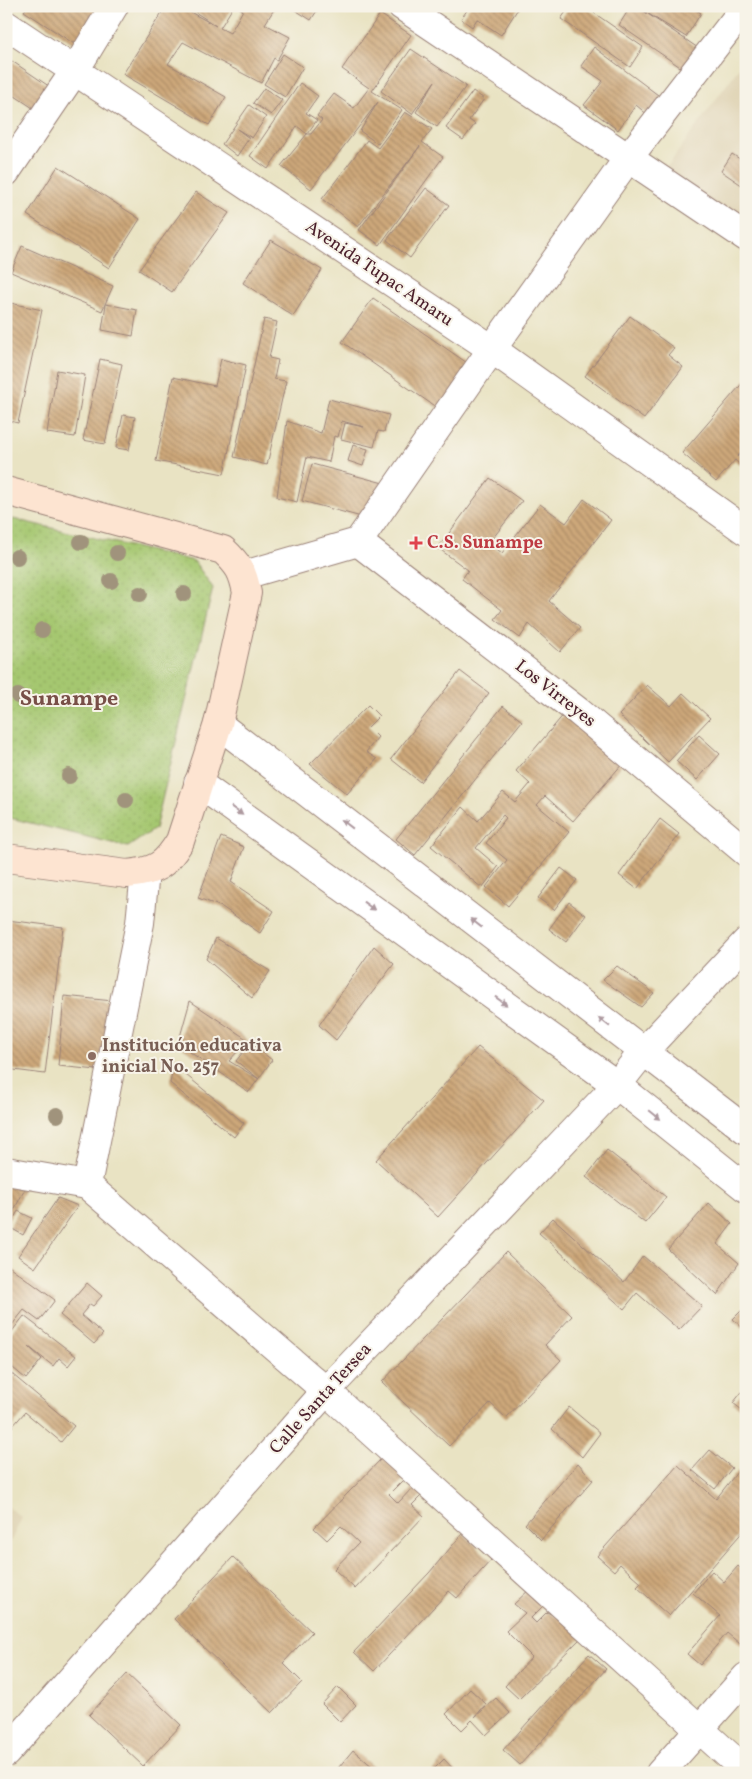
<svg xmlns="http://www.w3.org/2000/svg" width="752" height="1779" viewBox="0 0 752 1779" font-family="Vollkorn,serif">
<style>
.built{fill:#dfd3b4}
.park{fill:url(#park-dots);stroke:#78734e}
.building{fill:url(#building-back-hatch)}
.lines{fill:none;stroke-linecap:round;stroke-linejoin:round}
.minor-casing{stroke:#9a8177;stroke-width:30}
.tertiary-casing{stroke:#9a8177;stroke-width:30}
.secondary-casing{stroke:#9a8177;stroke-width:30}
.minor{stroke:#fff;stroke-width:28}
.tertiary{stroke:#fff;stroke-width:28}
.secondary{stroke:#fde4d1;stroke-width:28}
.tree{fill:#a0937b}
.oneway{fill:#ae9aa0}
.health-dot{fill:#e0444e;stroke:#f7f3e8;stroke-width:2}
.education-dot{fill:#8d6e63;stroke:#f7f3e8;stroke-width:2}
.labels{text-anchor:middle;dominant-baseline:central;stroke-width:4;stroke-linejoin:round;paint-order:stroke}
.street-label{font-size:18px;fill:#4a1f2b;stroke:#f7f3e8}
.health-label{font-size:18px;font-weight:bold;fill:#be3a42;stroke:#f7f3e8;text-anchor:start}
.education-label{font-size:18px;font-weight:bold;fill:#785e54;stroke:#f7f3e8;text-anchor:start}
.district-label{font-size:22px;font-weight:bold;fill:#784f47;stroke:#f7f3e8}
</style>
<defs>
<pattern id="park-dots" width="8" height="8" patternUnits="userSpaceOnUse" patternTransform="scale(1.25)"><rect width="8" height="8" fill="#a5c770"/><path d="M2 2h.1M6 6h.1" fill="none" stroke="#90aa61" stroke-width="1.8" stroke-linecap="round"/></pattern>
<pattern id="building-back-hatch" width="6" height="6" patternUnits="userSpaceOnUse" patternTransform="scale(1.25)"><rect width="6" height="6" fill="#cda87a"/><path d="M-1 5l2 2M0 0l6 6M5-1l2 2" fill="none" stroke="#a88864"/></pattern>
</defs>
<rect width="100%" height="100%" fill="#f7f3e8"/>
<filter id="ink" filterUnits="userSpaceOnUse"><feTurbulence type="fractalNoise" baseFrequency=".02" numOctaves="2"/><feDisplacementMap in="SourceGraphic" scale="10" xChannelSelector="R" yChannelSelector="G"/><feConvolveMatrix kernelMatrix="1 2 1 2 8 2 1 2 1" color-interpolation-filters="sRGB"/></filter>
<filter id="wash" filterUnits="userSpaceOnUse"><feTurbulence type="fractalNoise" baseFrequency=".0096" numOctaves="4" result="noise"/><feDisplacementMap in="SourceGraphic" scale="20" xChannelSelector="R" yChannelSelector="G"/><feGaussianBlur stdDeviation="1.12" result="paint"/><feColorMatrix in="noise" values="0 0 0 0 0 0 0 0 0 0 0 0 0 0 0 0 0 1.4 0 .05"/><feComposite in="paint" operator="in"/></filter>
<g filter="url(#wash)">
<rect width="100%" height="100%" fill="#e9e3c3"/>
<!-- built -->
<path class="built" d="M746,58V224L664,171Z
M6,1505L22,1518L6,1551Z"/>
<!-- park -->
<path class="park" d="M13,519L194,561L213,588L155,829L128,847L6,817V523Z"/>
<g id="blocks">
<!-- building -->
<path class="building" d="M28,6H108L85,51L24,11Z
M166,6H179L216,26L186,6H231L233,7L220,28L230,33L243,10L236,6H276L265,24L290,37L277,60L274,58L261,83L183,42L168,64L226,97L209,125L123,74Z
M289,6H320L311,20Z
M470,6H518L519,7L501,35L477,19L472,27L461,19Z
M570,6H584L643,47L630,67L561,19Z
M631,6H691L701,13L686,37L642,10L701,50L686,71L619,25Z
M380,14L411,35L372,91L402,110L378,144L360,131L378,102L311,189L281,166L307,134H311L322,120L317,116L334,94L354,108L369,88L342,69Z
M594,47L662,98L649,116L636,105L618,130L584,105L603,81L581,66Z
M411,49L466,86L437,127L416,112L435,81L412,114L381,91Z
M283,54L303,67L285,97L264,84Z
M6,57L56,91L39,112L6,90Z
M300,83L318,96L306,113L317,120L307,134L297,126L268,169L250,156Z
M264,88L282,100L271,115L253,103Z
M473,91L484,99L469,120L475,124L463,140L446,128Z
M249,105L266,117L252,138L237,129L249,138L237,156L222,144Z
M405,112L432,129L422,142L443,157L380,245L359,230L420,146L358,227L322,199L367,140L378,148Z
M732,154L746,163V188L721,171Z
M58,166L140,219L109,268L27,215Z
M426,188L449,205L410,258L387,240Z
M196,192L229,213L172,292L139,270Z
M271,240L322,270L293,316L243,283Z
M22,246L113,286L102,311L11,272Z
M373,298L473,367L443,412L342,342Z
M6,302L42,310L18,423L6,420Z
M106,304L137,310L133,336L102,330Z
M630,316L674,348L668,355L683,367L644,419L585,376Z
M264,319L277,322L269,358L278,360L274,379L286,381L267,465L234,457Z
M100,359L122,364L105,444L83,440Z
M221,359L246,365L224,474L156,461L173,377L215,386Z
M57,370L85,375L75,437L47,433Z
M746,379V447L737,457L746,449V470L735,460L716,482L682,453Z
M329,399L389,415L384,432L378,431L374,447L341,439L345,423L364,427L342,421L338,437L334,436L329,462L307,457L297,502L277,497L287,421L321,433Z
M123,415L135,417L129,450L116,448Z
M353,445L368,449L363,466L348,461Z
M312,464L391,485L369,519L302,501Z
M490,478L522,501L489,543L502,553L540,504L566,523L584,499L611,520L549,601L580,628L560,652L529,624L520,638L495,619L502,610L462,579L468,570L438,548Z
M460,671L489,693L420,782L391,759Z
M647,685L671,706L683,693L710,718L668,762L619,715Z
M368,705L379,716L368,727L378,737L366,752L377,759L347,794L310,764Z
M503,706L522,721L415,855L396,839Z
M565,713L623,763L573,821L545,796L537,805L569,832L508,906L486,887L507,860L486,843L506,818L503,815L476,848L498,867L482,888L431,846L463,807L478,821L503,792L515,802L530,784L516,771Z
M699,735L720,754L697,780L676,761Z
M660,819L679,834L637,889L619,875Z
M221,837L244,847L231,882L274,911L260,933L222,907L198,898Z
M561,868L577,880L554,910L538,898Z
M569,902L586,915L566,942L549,929Z
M7,920L63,927L45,1074L6,1069Z
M216,938L270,971L252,998L206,959Z
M374,946L394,964L336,1040L319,1025Z
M617,966L654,993L641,1007L603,980Z
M64,996L113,1001L107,1071L58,1066Z
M190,1001L248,1040L229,1061L259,1079L236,1061L250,1043L272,1060L249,1092L178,1044Z
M478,1047L544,1100L438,1217L376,1160Z
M174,1065L244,1123L234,1137L170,1083Z
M607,1150L666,1197L645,1223L586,1177Z
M11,1182L25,1189L6,1225V1191Z
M58,1198L78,1206L35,1268L18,1256Z
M709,1203L732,1224L717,1244L739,1263L717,1295L668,1249Z
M18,1211L32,1218L23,1235L9,1227Z
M553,1218L624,1282L643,1256L702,1306L679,1330L637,1293L624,1309L539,1233Z
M506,1252L572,1316L545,1345L561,1360L506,1418L490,1403L449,1446L382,1382Z
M6,1264L55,1300L39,1321L24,1310L8,1330L6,1328Z
M87,1283L102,1296L93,1306L90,1304L81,1315L103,1334L94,1344L60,1315Z
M746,1306V1331L733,1319Z
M24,1316L76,1356L68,1366L59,1358L53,1366L29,1347L42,1359L26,1379L6,1362V1339Z
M6,1369L74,1426L61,1442L25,1412L12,1427L6,1422Z
M746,1387V1413L733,1403Z
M569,1407L600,1433L582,1457L552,1429Z
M710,1450L732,1468L715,1489L692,1470Z
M383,1457L405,1478L389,1494L398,1503L414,1486L423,1494L412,1505L424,1516L355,1589L334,1569L359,1543L341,1526L327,1540L314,1528Z
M578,1463L593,1480L541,1540L525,1524Z
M678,1465L716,1499L738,1471L746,1478V1528L669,1616L637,1587L641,1583L620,1564L614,1571L597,1556Z
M463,1533L491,1560L457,1598L449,1591L374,1671L354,1652L429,1573Z
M233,1557L312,1632L283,1663L302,1682L272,1713L174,1619Z
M738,1566L746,1573V1649L727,1633L700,1665L687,1654L720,1616L693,1593L712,1571L724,1582Z
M532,1587L547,1602L531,1618L536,1623L547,1612L567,1622L582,1637L519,1699L505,1686L532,1657L506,1631L525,1613L514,1604Z
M589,1654L606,1669L520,1765L503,1750Z
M127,1674L181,1725L143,1766L89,1715Z
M338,1687L356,1705L340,1722L322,1704Z
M470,1689L486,1704L475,1717L496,1698L510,1713L486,1735L472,1720L462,1730L446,1714Z
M353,1750L380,1773H334Z
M444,1759L457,1773H430Z"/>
</g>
</g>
<g filter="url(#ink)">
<use href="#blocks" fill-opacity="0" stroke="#9a8177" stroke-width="1"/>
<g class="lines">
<defs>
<path id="minor" d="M402,6L746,237
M6,25L492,349L746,531
M6,172L74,72L114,6
M358,542L579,712L746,852
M6,1171L87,1185L326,1391L746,1771
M87,1185L140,923L145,872
M6,1753L326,1391L617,1085L643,1052L746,942
M660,1773L746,1677"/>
<path id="tertiary" d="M244,575L358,542L492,349L629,157L746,6
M218,724L746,1130
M198,783L617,1085L746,1188"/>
<path id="secondary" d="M6,491L223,550C239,565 243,572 247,593L218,724L180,841C165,866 156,871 127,874L6,858"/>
</defs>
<!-- minor casing -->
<use href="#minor" class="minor-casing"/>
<!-- tertiary casing -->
<use href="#tertiary" class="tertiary-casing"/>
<!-- secondary casing -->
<use href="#secondary" class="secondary-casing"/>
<!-- minor -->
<use href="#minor" class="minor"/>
<!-- tertiary -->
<use href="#tertiary" class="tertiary"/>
<!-- secondary -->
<use href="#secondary" class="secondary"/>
</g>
<!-- trees -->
<g class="tree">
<circle cx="81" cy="542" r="8"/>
<circle cx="117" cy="553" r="8"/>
<circle cx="17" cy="557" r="8"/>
<circle cx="111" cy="581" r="8"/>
<circle cx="140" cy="594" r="8"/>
<circle cx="184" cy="594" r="8"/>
<circle cx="42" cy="630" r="8"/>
<circle cx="18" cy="696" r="8"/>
<circle cx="69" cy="776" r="8"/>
<circle cx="126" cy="800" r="8"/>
<circle cx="57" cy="1115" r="8"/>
</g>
<!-- one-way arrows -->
<defs><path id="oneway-solid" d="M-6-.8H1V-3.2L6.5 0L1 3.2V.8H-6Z" transform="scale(1.25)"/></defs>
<g class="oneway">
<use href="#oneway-solid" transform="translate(237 811) rotate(36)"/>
<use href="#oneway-solid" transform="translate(347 824) rotate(-142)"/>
<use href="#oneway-solid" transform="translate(369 906) rotate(36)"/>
<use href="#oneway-solid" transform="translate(476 923) rotate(-142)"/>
<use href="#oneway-solid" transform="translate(501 1001) rotate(36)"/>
<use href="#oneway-solid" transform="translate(604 1022) rotate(-142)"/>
<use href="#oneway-solid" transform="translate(655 1115) rotate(39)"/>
</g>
</g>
<!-- markers -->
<path class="health-dot" d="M413.5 535.5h5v5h5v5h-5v5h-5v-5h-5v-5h5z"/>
<circle class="education-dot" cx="92" cy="1056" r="5"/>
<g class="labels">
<!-- street labels -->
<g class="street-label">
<text transform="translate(379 274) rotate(34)">Avenida Tupac Amaru</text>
<text transform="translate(555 694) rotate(38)">Los Virreyes</text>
<text transform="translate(321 1399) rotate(-48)">Calle Santa Tersea</text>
</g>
<!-- health labels -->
<g class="health-label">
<text x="427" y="543">C.S. Sunampe</text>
</g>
<!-- education labels -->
<g class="education-label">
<text x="102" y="1046">Institución educativa<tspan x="102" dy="21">inicial No. 257</tspan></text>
</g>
<!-- district labels -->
<g class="district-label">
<text x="69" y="699">Sunampe</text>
</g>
</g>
<!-- margin -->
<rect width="752" height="1779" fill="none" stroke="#f7f3e8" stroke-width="25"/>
</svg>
